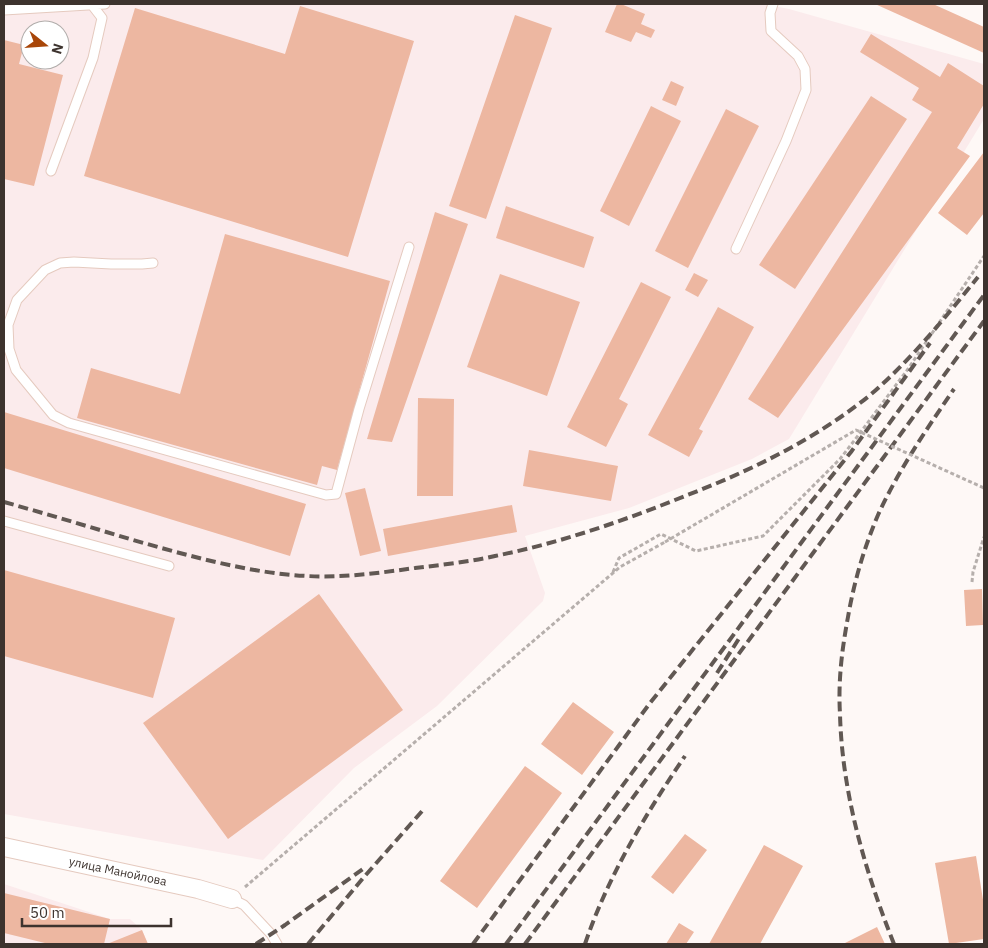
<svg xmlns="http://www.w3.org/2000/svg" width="988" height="948" viewBox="0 0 988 948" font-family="'IBM Plex Sans',sans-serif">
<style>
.industrial{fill:#fbebec;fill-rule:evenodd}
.building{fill:#edb7a1}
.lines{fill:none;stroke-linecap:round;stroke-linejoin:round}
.lane-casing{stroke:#e5cabf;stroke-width:11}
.street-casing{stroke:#e5cabf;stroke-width:20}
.path{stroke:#b6afac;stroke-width:3;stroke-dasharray:4 2.5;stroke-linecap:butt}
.lane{stroke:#fff;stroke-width:9}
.street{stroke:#fff;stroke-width:18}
.rail{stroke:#615853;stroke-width:4;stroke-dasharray:10 5;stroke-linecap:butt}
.path-bridge{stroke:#b6afac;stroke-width:3;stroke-dasharray:4 2.5;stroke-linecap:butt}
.labels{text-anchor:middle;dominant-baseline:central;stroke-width:4;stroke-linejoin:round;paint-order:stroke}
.street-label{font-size:12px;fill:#3d332e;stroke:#fff}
</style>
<rect width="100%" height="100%" fill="#fef8f6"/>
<!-- industrial -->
<path class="industrial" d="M4,4H763L789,9L984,64V119L789,439L752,459L629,508L525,536L545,593L543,601L437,706L354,768L263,860L4,814ZM30,30H60V60H30Z
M4,884L110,919H130L142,930L148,944H4Z"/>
<!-- building -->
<path class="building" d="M617,4H621L645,14L641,24L655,30L651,38L636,32L631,42L605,32Z
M875,4H933L984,27V53Z
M300,6L414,41L348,257L84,176L135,8L285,54Z
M515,15L552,28L486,219L449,206Z
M871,34L940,77L948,63L984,86V104L957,148L970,156L778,418L748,399L932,112L912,100L919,88L860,52Z
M4,40L24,45L19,64L63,75L34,186L4,179Z
M671,81L684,87L676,106L662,100Z
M871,96L907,119L795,289L759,265Z
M651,106L681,121L629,226L600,211Z
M726,109L759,126L688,268L655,251Z
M984,152V213L967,235L938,213Z
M506,206L594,237L584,268L496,238Z
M435,212L468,224L392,442L367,439Z
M225,234L390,281L337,470L322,466L317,485L77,418L91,368L180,394Z
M694,273L708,280L698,297L685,290Z
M500,274L580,302L547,396L467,367Z
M641,282L671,297L619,399L628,404L606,447L567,427Z
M718,307L754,327L699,429L703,431L689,457L648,435Z
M418,398L454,399L453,496H417Z
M4,412L306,504L290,556L4,468Z
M529,450L618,466L611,501L523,486Z
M365,488L381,551L360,556L345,493Z
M512,505L517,532L388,556L383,529Z
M4,570L175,618L153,698L4,656Z
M982,589L983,625L966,626L964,590Z
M319,594L403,710L228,839L143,723Z
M573,702L614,732L582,775L541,744Z
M525,766L562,793L477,908L440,881Z
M685,834L707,850L673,894L651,877Z
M764,845L803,866L760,944H709Z
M976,856L984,906V939L949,944L935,863Z
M4,893L110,919L104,944H49L4,933Z
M679,923L694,932L686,944H666Z
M877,927L885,944H843Z
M142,930L148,944H107Z"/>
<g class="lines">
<defs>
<path id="lane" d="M4,10L105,4
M51,171L93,58L102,18L92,5
M736,249L786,141L806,90L805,69L798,56L771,31L770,13L773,4
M153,263L142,264H111L74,262L60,263L45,270L17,300L8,325L9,349L16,370L53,415L69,423L326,495L336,494L359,409L409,247
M4,521L169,566
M232,899L244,905L271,934L277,944"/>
<path id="street" d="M4,847L198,889L232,899"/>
</defs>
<!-- lane casing -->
<use href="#lane" class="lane-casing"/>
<!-- street casing -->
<use href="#street" class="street-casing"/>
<!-- path -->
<path class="path" d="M613,572L619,558L661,534L696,551L763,536L840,459L857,437L908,369L984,256
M972,582L973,572L984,537
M245,887L620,567L665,542"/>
<!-- lane -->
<use href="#lane" class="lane"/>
<!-- street -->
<use href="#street" class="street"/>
<!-- rail -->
<path class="rail" d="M4,502C47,514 90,527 133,540C190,556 248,573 307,576C343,578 379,573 415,568C441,565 468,562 495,556C560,543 623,521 685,496C750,471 814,440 869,396C910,361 944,319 978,277
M717,673L740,637
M256,944L285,925L363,869
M308,944L364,877L423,810
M473,944L650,703L851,452L930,343
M506,944L815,524L984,295
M525,944L984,321
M585,944C608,876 645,815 685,756
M894,944C865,871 842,793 840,714C838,681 842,649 848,617C854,582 864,548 878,515C898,471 926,430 954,389"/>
<!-- path-bridge -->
<path class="path-bridge" d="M665,542L856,430L984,488"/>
</g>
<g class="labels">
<!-- street labels -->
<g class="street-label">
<text transform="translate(118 871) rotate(12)">улица Манойлова</text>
</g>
</g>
<!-- border -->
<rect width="988" height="948" fill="none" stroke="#3d332e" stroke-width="10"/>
<!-- north arrow -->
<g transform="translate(45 45) rotate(107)"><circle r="24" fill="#ffffff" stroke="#b1adab"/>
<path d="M0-4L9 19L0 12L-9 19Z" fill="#a84609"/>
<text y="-8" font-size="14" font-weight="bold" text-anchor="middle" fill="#3d332e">N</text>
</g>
<!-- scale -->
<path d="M22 918v8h149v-8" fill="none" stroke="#3d332e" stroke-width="2.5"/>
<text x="30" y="918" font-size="15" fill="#3d332e" stroke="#ffffff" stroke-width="4" paint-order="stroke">50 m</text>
</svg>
